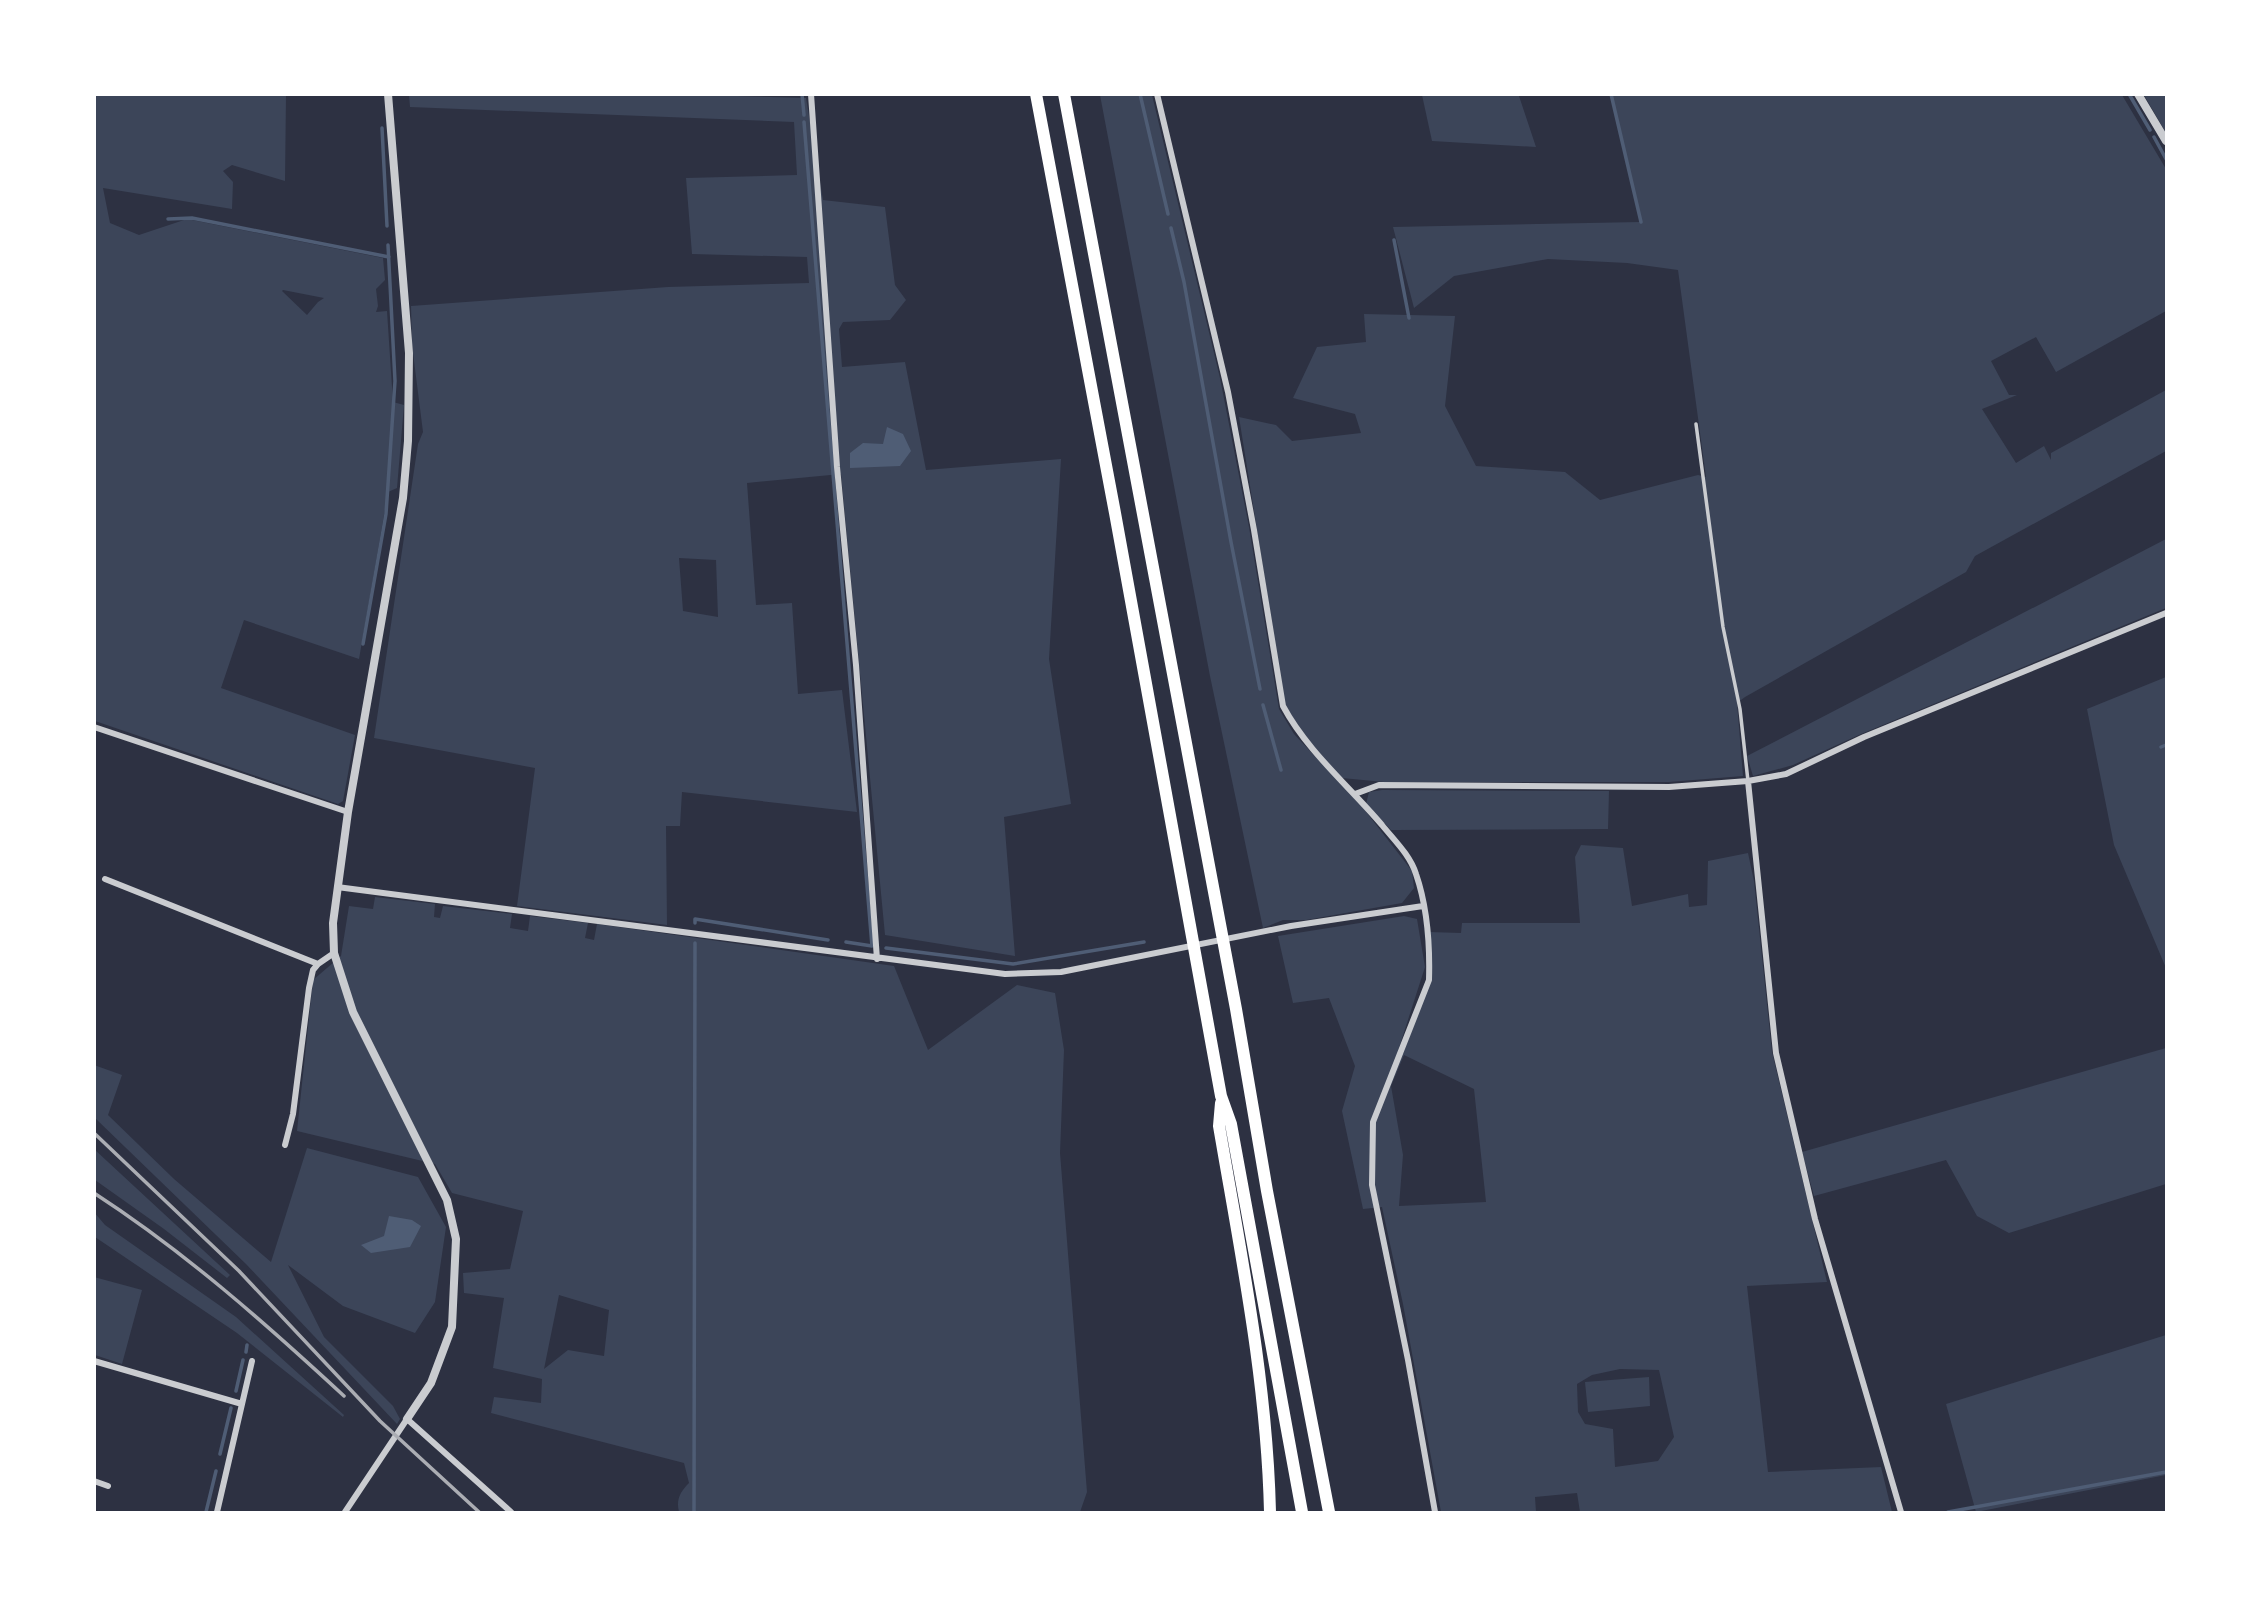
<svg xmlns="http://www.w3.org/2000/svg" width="2261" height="1607" viewBox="0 0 2261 1607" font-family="'Fira Sans Condensed',sans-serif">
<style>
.green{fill:#3c4559;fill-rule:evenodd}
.water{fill:#4f5d75}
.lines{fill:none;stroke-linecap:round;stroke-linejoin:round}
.stream{stroke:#4f5d75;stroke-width:3.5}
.service{stroke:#caccd0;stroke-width:3.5}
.minor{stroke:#caccd0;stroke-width:6}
.tertiary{stroke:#caccd0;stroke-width:8}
.motorway{stroke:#fff;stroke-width:12}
.rail{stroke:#abadb3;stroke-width:3.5}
</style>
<rect width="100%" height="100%" fill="#2d3142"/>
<!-- green -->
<path class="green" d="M95,94L286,95L285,181L232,165L223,171L233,182L232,209L103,188L110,223L139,235L187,219L383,258L385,280L376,289L378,306L376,312L387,311L393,402L404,405L397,488L388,492L359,659L244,620L221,688L355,735L343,801L338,804L95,721ZM282,291L283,290L324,298L318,302L307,315Z
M664,94L806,98L823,200L885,207L895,285L906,300L890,320L843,322L839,329L842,367L905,362L926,470L1061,459L1049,659L1071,804L1004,817L1015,956L885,935L841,474L747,483L756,605L792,603L798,694L842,690L857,812L682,792L680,826H666L667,925L517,906L535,768L374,738L418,444L423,432L412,345L411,306L668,287L809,283L807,257L692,254L686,178L797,175L794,122L410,107L409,95ZM679,558L716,560L718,617L683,611Z
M1496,94L1519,96L1536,147L1432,141L1422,95Z
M1100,95H1152L1220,378L1249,527L1279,709L1294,734L1360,804L1412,871L1414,888L1402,903L1306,920H1283L1263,928L1210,676Z
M1612,95H2122L2166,169V311L2056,372L2036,337L1991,361L2009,395H2017L1982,409L2016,463L2044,446L2051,460V453L2166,390V451L1975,556L1966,572L1745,697L1737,703L1743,776L1669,782H1384L1342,778L1308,742L1285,705L1239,417L1276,425L1292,441L1361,433L1355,414L1293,398L1317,347L1366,342L1364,314L1455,316L1445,406L1476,466L1565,472L1600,500L1698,475L1706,477L1678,270L1627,263L1548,259L1454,276L1414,308L1393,227L1640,222Z
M2144,95H2166V133Z
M2166,539V608L1861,734L1793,765L1753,776L1747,756Z
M2166,677V968L2114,845L2087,709Z
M1382,790L1609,791L1608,829L1391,830L1366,804L1369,792Z
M1581,845L1623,848L1632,906L1688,894L1689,907L1707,905L1708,861L1748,853L1754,881L1772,1052L1827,1282L1747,1286L1768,1472L1881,1467L1892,1512H1580L1577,1493L1535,1497L1536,1512H1441L1403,1304L1382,1207L1363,1209L1342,1111L1355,1066L1329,998L1293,1003L1278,936L1404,916L1417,919L1425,967L1398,1051L1403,1054L1429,984V932L1461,933L1462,923H1580L1575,857ZM1404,1055L1474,1089L1486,1202L1399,1206L1403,1155L1391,1086ZM1620,1369L1659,1370L1674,1437L1658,1461L1615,1467L1613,1429L1585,1424L1578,1412L1577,1384L1592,1375Z
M375,897L435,904L434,917L440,918L443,906L512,914L510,928L528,931L530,916L588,923L585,938L594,940L597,924L894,966L928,1050L1017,985L1055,993L1064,1050L1060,1153L1087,1492L1080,1512H679C676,1500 680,1492 689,1483L684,1463L491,1413L494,1397L541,1403L542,1379L493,1368L504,1298L464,1293L463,1273L510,1269L523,1211L452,1193L435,1164L297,1131L313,980L341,956L349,906L373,909ZM559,1295L609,1310L604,1356L568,1350L544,1369Z
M2166,1048V1184L2009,1233L1977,1216L1946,1160L1814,1196L1802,1152Z
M94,1065L122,1075L108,1115L174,1179L271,1262L307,1148L418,1177L446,1227L435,1302L415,1333L343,1306L288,1265L324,1337L393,1406L400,1419L397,1424L246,1264L95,1118Z
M94,1149L230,1275L227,1278L164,1229L95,1180Z
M94,1212L105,1225L236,1317L344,1415L343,1417L237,1333L95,1237Z
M94,1277L142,1290L122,1364L95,1355Z
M2166,1335V1475L1976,1512L1946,1404Z
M1649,1377L1650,1406L1588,1412L1585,1382Z"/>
<!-- water -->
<path class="water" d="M887,427L903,434L911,451L900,466L850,468V453L863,443L883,444Z
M389,1216L412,1220L421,1226L410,1247L371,1253L361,1245L384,1236Z"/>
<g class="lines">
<!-- stream -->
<path class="stream" d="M802,94L804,115
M1140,94L1168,214
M1611,94L1641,222
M2129,94L2150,130
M804,122L872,946
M382,128L387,226
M2154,137L2166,159
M168,219L192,218L389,257
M1171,228L1184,282L1231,542L1260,689
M1394,240L1409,318
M363,644L386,514L395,381L388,245
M1263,705L1281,770
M2161,747L2166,745
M695,923V919L828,940
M846,942L872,946
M886,948L1013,964L1144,942
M246,1352L247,1345
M236,1391L243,1360
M220,1454L231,1408
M206,1512L216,1471
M694,1512L695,943
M1948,1512L2166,1472"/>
<!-- service -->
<path class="service" d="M1696,424L1723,627L1740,709L1748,781"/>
<!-- minor -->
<path class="minor" d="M811,94L837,467L856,665L877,959
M1157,94L1228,392L1254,530L1283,706C1307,751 1349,786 1382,825C1394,840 1410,855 1416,874C1427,906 1430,946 1429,980L1373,1122L1372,1185L1408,1360L1435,1512
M94,727L348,812
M1748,781L1776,1053L1815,1219L1901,1512
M1355,794L1379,785L1669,787L1748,781L1786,774L1864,737L2166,613
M105,879L318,964L334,953
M337,887L1005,974L1061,972L1291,926L1423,906
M285,1145L293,1114L309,988L313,970L318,964
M94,1361L242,1404
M94,1481L108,1486
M217,1512L252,1361
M345,1512L407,1419L511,1512"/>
<!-- tertiary -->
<path class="tertiary" d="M388,94L409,353L408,441L403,498L348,812L333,923L334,953L353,1012L447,1200L456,1239L452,1327L431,1383L407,1419
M2138,94L2166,141"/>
<!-- motorway -->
<path class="motorway" d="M1036,94L1115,513L1221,1096L1231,1124L1302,1512
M1064,94L1236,1009L1267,1191L1329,1512
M1221,1103L1219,1126C1241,1255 1267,1382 1270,1512"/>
<!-- rail -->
<path class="rail" d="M94,1133L239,1271L380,1421L479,1512
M94,1193C185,1252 265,1323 344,1396"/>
</g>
<!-- border -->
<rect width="2261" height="1607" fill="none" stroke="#ffffff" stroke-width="192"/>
</svg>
